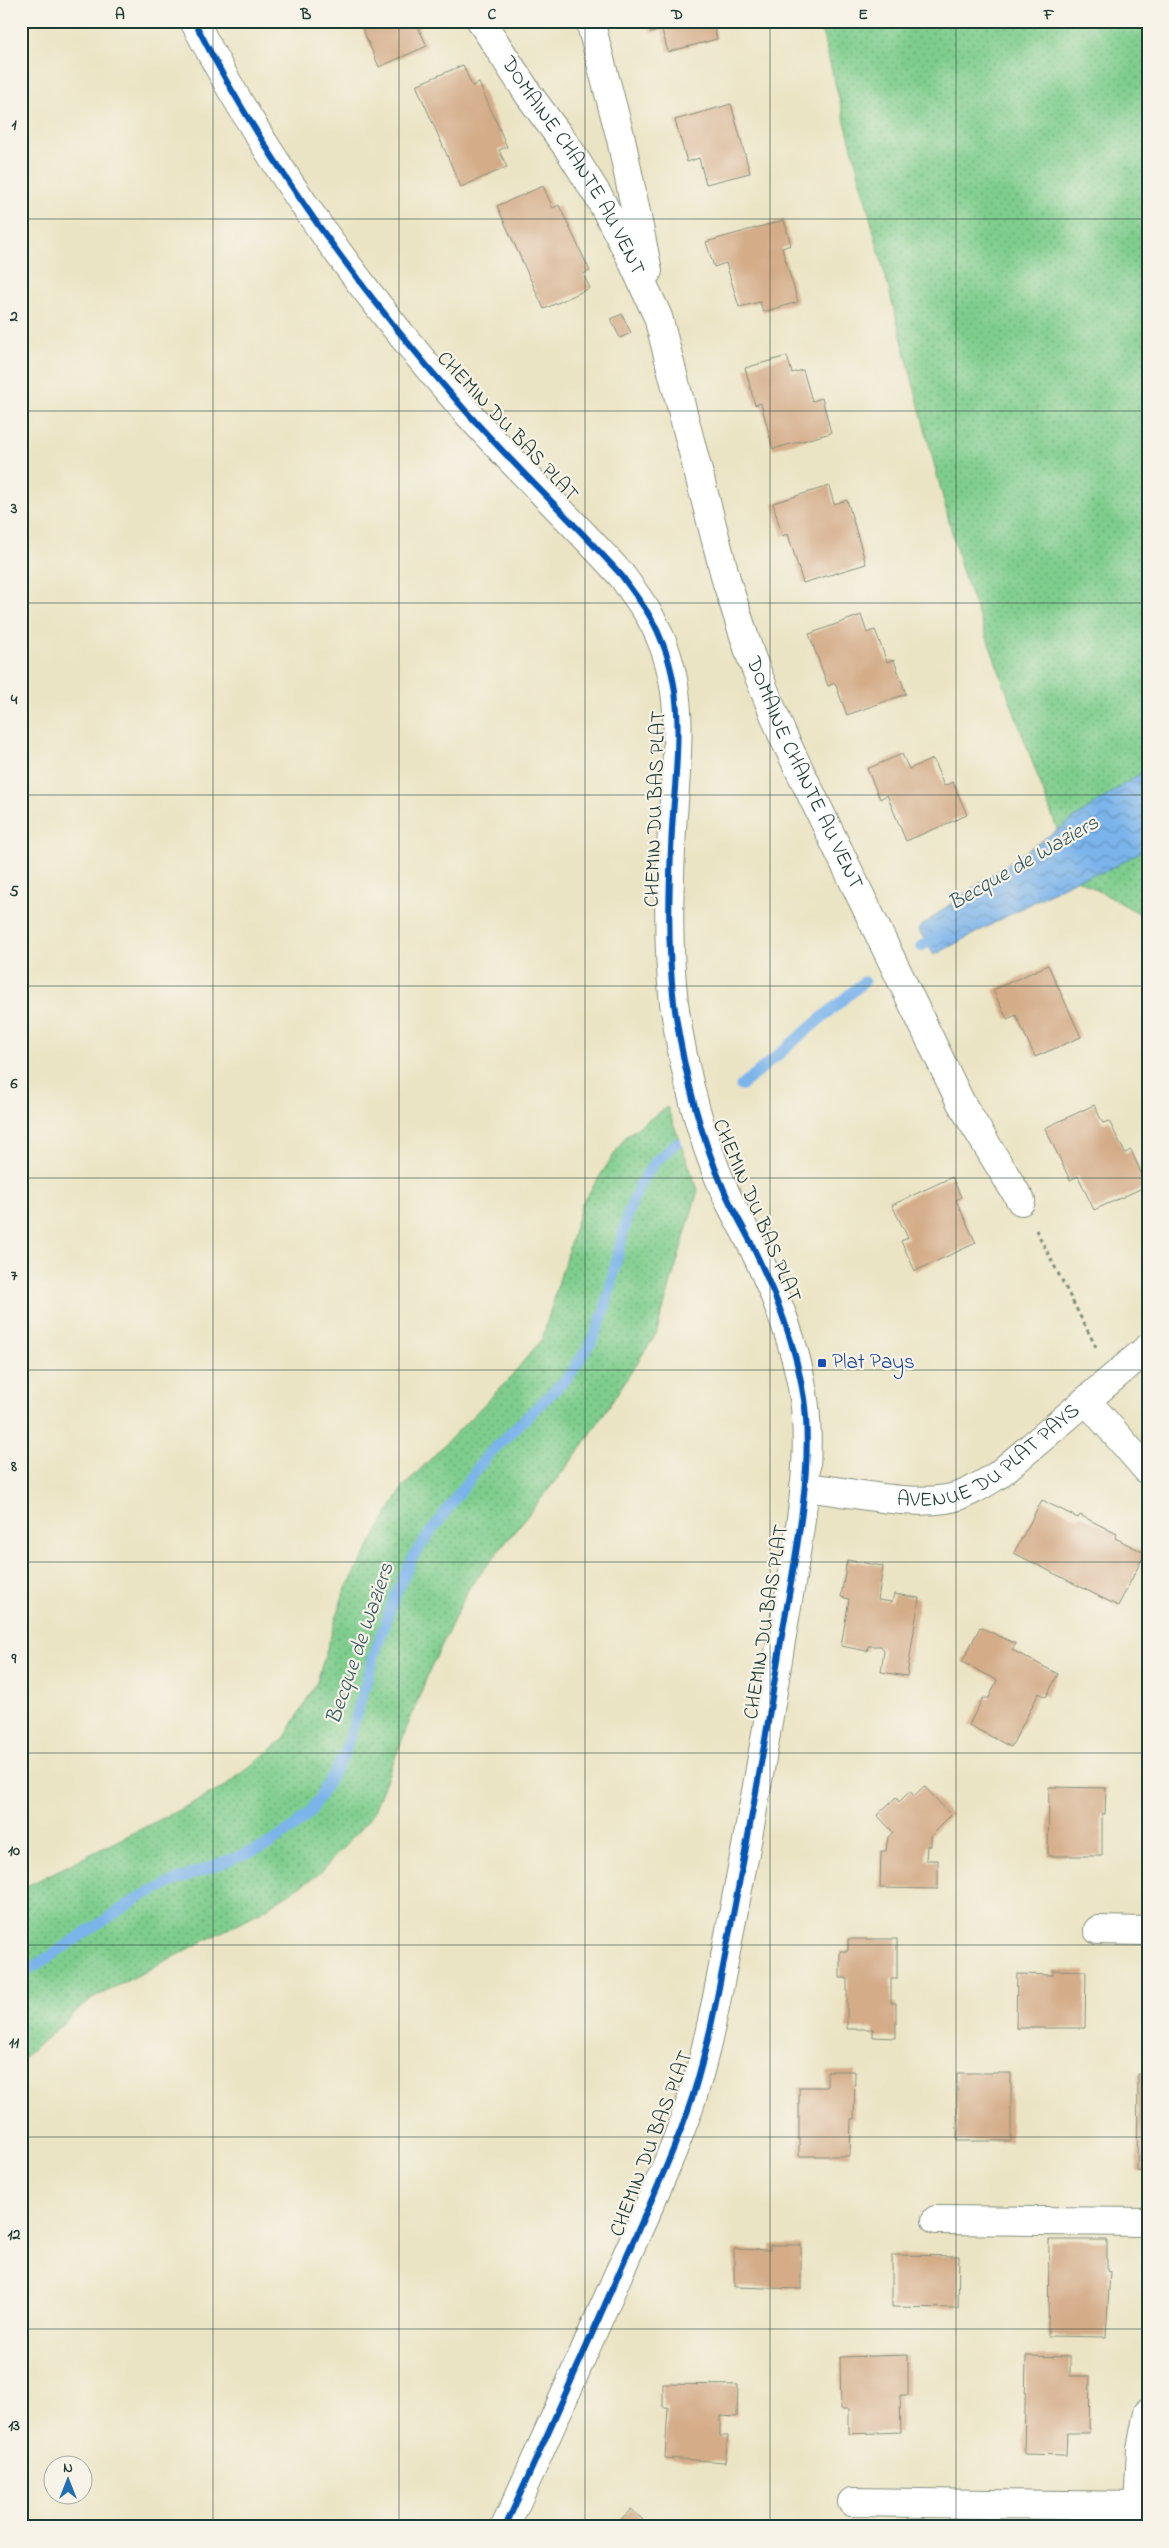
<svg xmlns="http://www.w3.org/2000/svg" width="1169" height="2548" viewBox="0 0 1169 2548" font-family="'Indie Flower',sans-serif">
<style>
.grass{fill:url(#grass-dots);stroke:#4f8661}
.water{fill:url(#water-waves);stroke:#4c7890}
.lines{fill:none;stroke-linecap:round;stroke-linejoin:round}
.stream{stroke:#7ab4eb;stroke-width:11}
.building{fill:#d4ac88}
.street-casing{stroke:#85907c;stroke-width:30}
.path{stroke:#85907c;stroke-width:3;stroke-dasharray:4 4;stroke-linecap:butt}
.street{stroke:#fff;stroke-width:28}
.cycleway-casing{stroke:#f7f3e8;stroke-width:9}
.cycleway{stroke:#0057b8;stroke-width:6}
.grid{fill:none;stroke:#1f3d34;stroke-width:1;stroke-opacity:0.55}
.transit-dot{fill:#1a4fb4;stroke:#f7f3e8;stroke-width:2}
.labels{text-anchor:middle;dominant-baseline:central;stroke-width:4.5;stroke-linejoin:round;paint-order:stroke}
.street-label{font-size:21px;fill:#1f3d34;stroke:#f7f3e8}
.transit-label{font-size:21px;fill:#164399;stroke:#f7f3e8;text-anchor:start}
.water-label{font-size:22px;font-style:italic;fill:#365b62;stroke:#f7f3e8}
.neatline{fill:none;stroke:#1f3d34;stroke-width:2}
.grid-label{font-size:16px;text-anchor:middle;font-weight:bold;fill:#1f3d34}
</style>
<defs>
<pattern id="grass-dots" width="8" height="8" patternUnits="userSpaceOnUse" patternTransform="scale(1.25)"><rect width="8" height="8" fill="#7fce8e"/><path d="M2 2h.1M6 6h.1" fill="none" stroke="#67a875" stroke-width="1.8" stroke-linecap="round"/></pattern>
<pattern id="water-waves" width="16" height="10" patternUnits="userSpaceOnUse" patternTransform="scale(1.25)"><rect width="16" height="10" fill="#7ab4eb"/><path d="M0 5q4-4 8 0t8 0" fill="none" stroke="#6394bf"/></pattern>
</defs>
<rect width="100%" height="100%" fill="#f7f3e8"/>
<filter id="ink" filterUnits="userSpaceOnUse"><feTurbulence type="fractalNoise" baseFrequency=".02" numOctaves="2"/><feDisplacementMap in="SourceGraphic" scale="10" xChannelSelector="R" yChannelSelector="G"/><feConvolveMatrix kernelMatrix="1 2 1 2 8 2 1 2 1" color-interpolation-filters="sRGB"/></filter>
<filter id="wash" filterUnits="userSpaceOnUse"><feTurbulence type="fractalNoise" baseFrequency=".0096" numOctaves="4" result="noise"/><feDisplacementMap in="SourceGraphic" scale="20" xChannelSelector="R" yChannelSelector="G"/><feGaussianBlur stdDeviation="1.12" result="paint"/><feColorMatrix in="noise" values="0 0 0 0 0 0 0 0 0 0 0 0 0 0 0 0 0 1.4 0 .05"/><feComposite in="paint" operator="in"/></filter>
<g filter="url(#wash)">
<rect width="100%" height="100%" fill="#ebe4c4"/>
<!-- grass -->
<path class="grass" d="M819,21H1148V918L1077,879L1057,829L961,567Z
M667,1107L698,1190L656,1334L580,1450L469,1588L428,1674L372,1816L319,1874L262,1911L90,2000L21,2060V1889L223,1788L284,1739L317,1682L344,1592L403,1487L507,1381L542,1339L582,1203L627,1135Z"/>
<!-- water -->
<path class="water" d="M1148,768V847L1109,870L1077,879L934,955L918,929L962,895Z"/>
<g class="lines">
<!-- stream -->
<path class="stream" d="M921,946L940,935
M741,1086L864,982
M21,1975L140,1897L177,1880L266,1846L293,1828L312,1810L345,1753L378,1643L396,1594L414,1555L485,1458L569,1376L592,1341L604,1312L628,1213L641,1182L656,1161L676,1143"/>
</g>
<g id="blocks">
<!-- building -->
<path class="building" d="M359,21H426L427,23L418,27L427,46L379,67Z
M647,21H713L717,39L668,52L662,30L651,33Z
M463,65L472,86L479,83L499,128L507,147L499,150L507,167L461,187L416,85Z
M731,104L750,173L706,184L699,158L687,162L675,120Z
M543,186L553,208L559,205L590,271L583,274L590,288L544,309L497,206Z
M784,220L791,245L782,248L798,302L763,312L760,302L739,307L726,263L714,267L706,242Z
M622,314L631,333L620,338L611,319Z
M787,356L792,373L803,370L812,401L822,398L831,433L773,449L761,403L755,405L745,368Z
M829,486L834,504L847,500L866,564L803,583L788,534L782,536L773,503Z
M861,615L867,633L875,630L887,662L894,660L906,694L847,715L835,683L828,686L809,634Z
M902,754L909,769L933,759L944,786L953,782L967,815L906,841L887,795L880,799L867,769Z
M1048,965L1081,1037L1035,1057L1016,1015L1007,1019L993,990Z
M1094,1105L1103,1123L1109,1121L1125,1153L1131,1150L1147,1186L1094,1210L1078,1176L1070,1180L1045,1128Z
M952,1177L961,1197L956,1200L976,1243L915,1271L901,1241L908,1238L892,1205Z
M1042,1500L1078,1518L1080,1515L1117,1534L1115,1538L1145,1553L1118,1606L1014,1553Z
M847,1560L883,1566L878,1600L892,1602L894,1594L919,1598L907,1676L881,1672L884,1650L881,1646H868L867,1651L841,1646L849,1599L841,1597Z
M980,1627L1016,1644L1012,1650L1058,1674L1046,1697L1039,1693L1011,1747L969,1725L983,1698H989L997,1680L962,1662Z
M924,1786L951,1815L931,1835V1846H927L926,1860H938V1889L880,1888L881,1851H886L888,1837L893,1832L877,1815L896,1797L899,1802L910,1791L914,1796Z
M1049,1787L1106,1788L1105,1814H1102V1856H1048Z
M848,1939H897V1979H891V2003H896V2038L873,2037V2029H847V1978H840V1951H848Z
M1053,1970L1086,1971L1085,2028H1016L1017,1974L1053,1975Z
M827,2071H855L854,2119H851L850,2156H799V2087H827Z
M957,2073H1011V2141H957Z
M1138,2074H1148V2172L1137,2171Z
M1049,2240H1107V2271L1110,2272L1106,2337L1048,2336Z
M770,2245H801V2289L734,2287V2249L770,2250Z
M892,2255L959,2256L958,2308L892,2307Z
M908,2355V2395H900L901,2432L849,2434V2409H841L840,2357Z
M1026,2356L1070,2357V2376H1090L1089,2433H1067L1066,2455L1024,2454Z
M663,2384L738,2385L737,2417L720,2416V2436H728L725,2462L665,2458L668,2407H663Z
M631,2509L651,2527H614Z"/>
</g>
</g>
<g filter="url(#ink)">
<use href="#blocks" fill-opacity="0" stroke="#85907c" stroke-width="1"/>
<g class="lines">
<defs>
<g id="street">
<path d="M194,21C266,161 360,291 464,409C514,466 571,519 622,576C636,596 651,614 660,637C687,698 676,764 672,829C669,887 667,945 674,1003C683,1067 698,1130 724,1190C732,1209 743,1226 752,1245C776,1295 796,1344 804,1399C815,1475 791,1577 779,1653C765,1744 749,1835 731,1925C720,1982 710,2040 693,2095C673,2157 644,2216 618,2275C581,2359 544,2443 505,2527"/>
<path id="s1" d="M481,21L529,95L568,148L600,199L630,256L658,317L727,583L751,657L782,734L961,1103L1021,1201"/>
<path d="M590,21L621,139L648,271"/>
<path d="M1087,1401L1148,1471"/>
<path id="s2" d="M804,1487C849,1491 902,1506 946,1499C966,1496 982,1485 998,1475L1148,1348"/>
<path d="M1098,1930L1148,1931"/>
<path d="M936,2220L1148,2222"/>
<path d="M852,2502L1137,2506"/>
<path d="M1137,2527L1141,2449L1148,2412"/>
</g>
</defs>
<!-- street casing -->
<use href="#street" class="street-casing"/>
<!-- path -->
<path class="path" d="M1036,1230L1096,1347"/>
<!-- street -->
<use href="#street" class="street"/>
<defs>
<path id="cycleway" d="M194,21C266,161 360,291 464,409C514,466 571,519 622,576C636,596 651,614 660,637C687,698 676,764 672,829C669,887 667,945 674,1003C683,1067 698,1130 724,1190C732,1209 743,1226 752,1245C776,1295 796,1344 804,1399C815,1475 791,1577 779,1653C765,1744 749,1835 731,1925C720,1982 710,2040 693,2095C673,2157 644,2216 618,2275C581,2359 544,2443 505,2527"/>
</defs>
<!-- cycleway casing -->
<use href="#cycleway" class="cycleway-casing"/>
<!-- cycleway -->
<use href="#cycleway" class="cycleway"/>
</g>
</g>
<!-- grid -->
<path class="grid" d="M213,21V2527M399,21V2527M585,21V2527M770,21V2527M956,21V2527M21,219H1148M21,411H1148M21,603H1148M21,795H1148M21,986H1148M21,1178H1148M21,1370H1148M21,1562H1148M21,1753H1148M21,1945H1148M21,2137H1148M21,2329H1148"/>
<!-- markers -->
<rect class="transit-dot" x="817" y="1358" width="10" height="10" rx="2.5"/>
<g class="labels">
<!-- street labels -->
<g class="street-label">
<text stroke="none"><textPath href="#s1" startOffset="172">DOMAINE CHANTE AU VENT</textPath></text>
<text transform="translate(507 427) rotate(47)">CHEMIN DU BAS PLAT</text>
<text stroke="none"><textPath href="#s1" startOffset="826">DOMAINE CHANTE AU VENT</textPath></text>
<text transform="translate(656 809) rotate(-88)">CHEMIN DU BAS PLAT</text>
<text transform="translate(756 1211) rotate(67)">CHEMIN DU BAS PLAT</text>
<text stroke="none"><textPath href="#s2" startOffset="199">AVENUE DU PLAT PAYS</textPath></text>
<text transform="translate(767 1622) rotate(-81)">CHEMIN DU BAS PLAT</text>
<text transform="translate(652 2144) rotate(-69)">CHEMIN DU BAS PLAT</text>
</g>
<!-- transit labels -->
<g class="transit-label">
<text x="832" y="1363">Plat Pays</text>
</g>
<!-- water labels -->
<g class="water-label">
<text transform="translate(1024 864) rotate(-30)">Becque de Waziers</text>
<text transform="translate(361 1644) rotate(-71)">Becque de Waziers</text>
</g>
</g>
<!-- margin -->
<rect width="1169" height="2548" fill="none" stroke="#f7f3e8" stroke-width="55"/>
<!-- north arrow -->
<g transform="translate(68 2480)"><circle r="24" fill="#f7f3e8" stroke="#a1aaa0"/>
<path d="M0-4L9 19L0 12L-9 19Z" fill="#1f6fb2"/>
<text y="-8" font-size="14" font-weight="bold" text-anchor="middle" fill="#1f3d34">N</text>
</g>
<rect x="28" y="28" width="1114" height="2492" class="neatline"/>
<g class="grid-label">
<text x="120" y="19">A</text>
<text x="306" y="19">B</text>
<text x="492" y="19">C</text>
<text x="677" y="19">D</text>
<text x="863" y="19">E</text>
<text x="1049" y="19">F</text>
<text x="14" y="129">1</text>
<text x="14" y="321">2</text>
<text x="14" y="513">3</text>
<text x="14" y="704">4</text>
<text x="14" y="896">5</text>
<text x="14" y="1088">6</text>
<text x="14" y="1280">7</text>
<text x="14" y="1471">8</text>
<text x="14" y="1663">9</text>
<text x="14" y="1855">10</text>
<text x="14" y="2047">11</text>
<text x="14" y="2239">12</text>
<text x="14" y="2430">13</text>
</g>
</svg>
